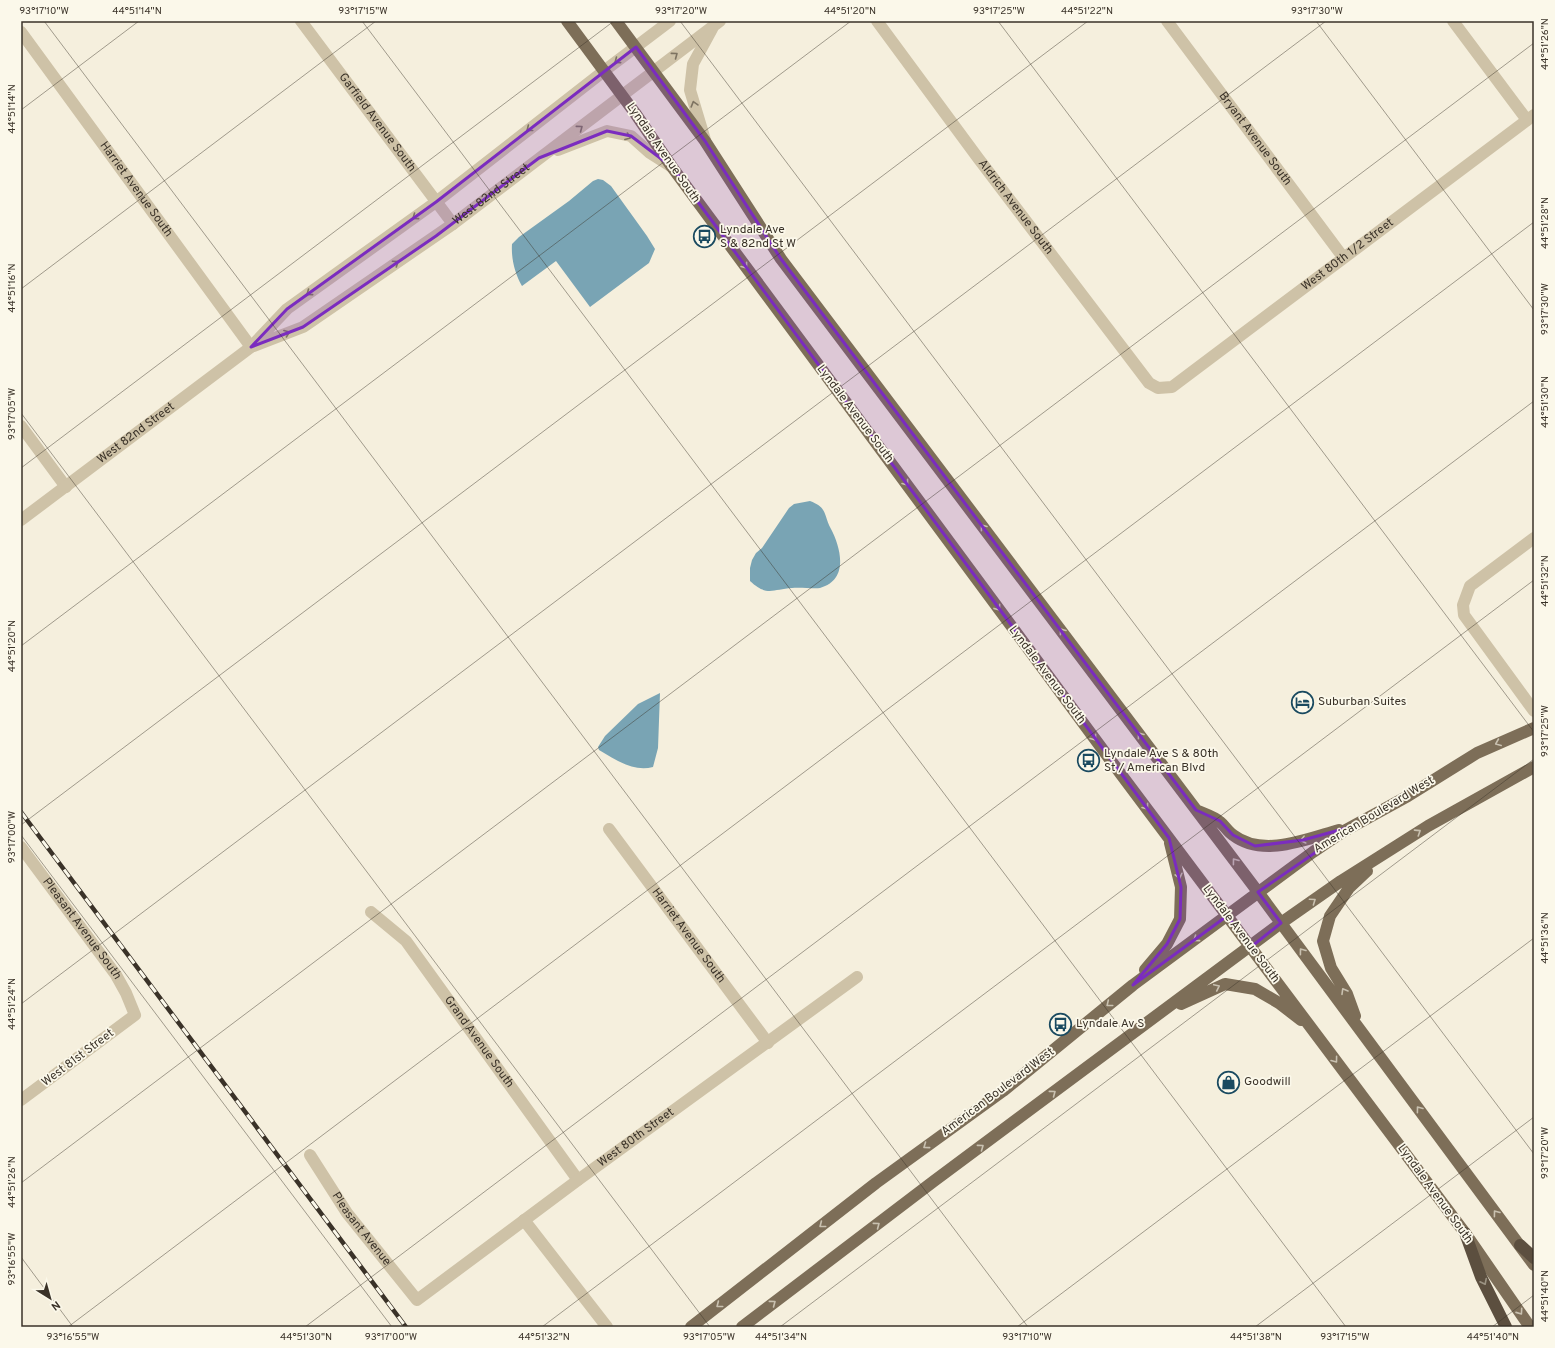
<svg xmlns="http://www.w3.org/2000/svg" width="1555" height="1348" viewBox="0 0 1555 1348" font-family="Overpass,sans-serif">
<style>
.water{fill:#79a4b4}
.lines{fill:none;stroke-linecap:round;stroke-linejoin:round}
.minor{stroke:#cec2a7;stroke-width:12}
.major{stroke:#7d6e58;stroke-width:12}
.highway{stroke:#5c4f3f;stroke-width:12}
.rail-casing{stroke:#3a3228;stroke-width:4.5}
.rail{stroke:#fbf8ea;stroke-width:3;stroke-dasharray:9;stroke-linecap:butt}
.oneway{stroke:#7d7361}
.oneway2{stroke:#c9c1b0}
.oneway3{stroke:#9c9383}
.marked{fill:#7b2cbf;fill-opacity:0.2;stroke:#7b2cbf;stroke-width:3;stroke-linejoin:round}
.ticks{fill:none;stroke:#3a3228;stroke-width:1;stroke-opacity:0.45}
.labels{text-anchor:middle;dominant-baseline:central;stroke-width:3.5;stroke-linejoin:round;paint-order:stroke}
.street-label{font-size:12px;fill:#3a3228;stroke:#fbf8ea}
.poi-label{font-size:12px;fill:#3a3228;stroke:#fbf8ea;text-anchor:start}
.neatline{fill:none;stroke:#3a3228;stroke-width:1.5}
.ticks-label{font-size:10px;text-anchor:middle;fill:#3a3228}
</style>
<rect width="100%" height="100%" fill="#f5efdd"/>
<!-- water -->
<path class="water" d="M598,179L603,180L611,186L647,236L655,249L649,263L590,307L556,261L522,286C515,274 511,259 512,244L519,237L569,201L593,181Z
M810,501C828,508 823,514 831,529C841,548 849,580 820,588C814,589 800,587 792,588C773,589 767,597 750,581V568L752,560L756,553L762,548L789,508L794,504Z
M660,693L658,748L653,767C633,772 616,760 599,750L598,747L605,736L638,704Z"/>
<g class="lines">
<!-- minor -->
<g class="minor">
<path id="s1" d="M301,21L453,224"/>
<path id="s2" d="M877,21L978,158L1149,383L1158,388L1172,387L1534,115"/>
<path id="s3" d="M1167,21L1343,257"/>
<path d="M1453,21L1527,120"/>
<path id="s4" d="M21,32L251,347"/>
<path d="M705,140L690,90L693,64L712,29"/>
<path d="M558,150L607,131L631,136L650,153L672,167"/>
<path id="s5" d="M254,346L303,327L453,224L720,21"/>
<path d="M21,426L66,487"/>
<path id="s6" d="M21,520L251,347L287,309L436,202L604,71L670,21"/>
<path d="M1534,538L1470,586L1463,605L1464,615L1534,711"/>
<path id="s7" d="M609,829L768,1043"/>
<path id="s8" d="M21,847L116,975L126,993L135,1015L21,1100"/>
<path id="s9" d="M371,912L406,941L578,1180"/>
<path id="s10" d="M310,1155L347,1213L417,1300L578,1180L857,977"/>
<path d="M524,1220L607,1327"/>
</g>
<!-- major -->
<path class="major" d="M567,21L635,113L672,167L1123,777L1465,1233L1530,1327
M616,21L705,141L781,259L1258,892L1534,1265
M1198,811C1205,814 1215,817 1220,822C1225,826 1228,832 1233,835C1263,858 1307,839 1339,830
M1145,970L1167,944L1180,919L1181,887L1170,843
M1181,1004L1225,984L1255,989L1279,1003L1301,1020
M1355,1016L1347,994L1331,968L1323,941L1330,916L1349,888L1367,871
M691,1327L876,1183L1003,1091L1133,985L1313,852L1344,831L1408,796L1477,753L1534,728
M742,1327L934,1181L1281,923L1341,881L1428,826L1534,767"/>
<!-- highway -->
<path class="highway" d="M1465,1233L1481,1277L1506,1327
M1520,1245L1534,1258"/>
<defs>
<path id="rail" d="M21,812L406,1327"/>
</defs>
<!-- rail casing -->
<use href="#rail" class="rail-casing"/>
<!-- rail -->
<use href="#rail" class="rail"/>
</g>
<!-- one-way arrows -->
<defs><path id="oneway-chevron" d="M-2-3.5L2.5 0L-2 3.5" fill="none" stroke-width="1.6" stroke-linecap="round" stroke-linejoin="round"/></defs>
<g class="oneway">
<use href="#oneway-chevron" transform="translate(675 55) rotate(-37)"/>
<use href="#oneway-chevron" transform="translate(617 61) rotate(143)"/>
<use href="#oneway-chevron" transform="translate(694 104) rotate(-106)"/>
<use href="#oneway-chevron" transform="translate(580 128) rotate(-37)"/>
<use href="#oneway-chevron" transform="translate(529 129) rotate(142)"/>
<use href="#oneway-chevron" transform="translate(628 137) rotate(21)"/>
<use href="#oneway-chevron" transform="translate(415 217) rotate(144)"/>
<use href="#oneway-chevron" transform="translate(396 263) rotate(-34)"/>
<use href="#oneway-chevron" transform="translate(309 293) rotate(144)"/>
<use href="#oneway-chevron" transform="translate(287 333) rotate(-21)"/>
</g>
<g class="oneway2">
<use href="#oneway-chevron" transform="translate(745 266) rotate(53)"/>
<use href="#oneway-chevron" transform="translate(906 483) rotate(53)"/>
<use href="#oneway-chevron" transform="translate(983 527) rotate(-127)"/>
<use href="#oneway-chevron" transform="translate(998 608) rotate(54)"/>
<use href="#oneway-chevron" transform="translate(1062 631) rotate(-127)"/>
<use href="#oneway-chevron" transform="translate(1140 735) rotate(-127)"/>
<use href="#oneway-chevron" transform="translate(1094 738) rotate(53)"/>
<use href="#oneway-chevron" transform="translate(1498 743) rotate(157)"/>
<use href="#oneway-chevron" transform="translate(1146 807) rotate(53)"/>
<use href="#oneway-chevron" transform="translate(1418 832) rotate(-33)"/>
<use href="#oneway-chevron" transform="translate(1303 840) rotate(166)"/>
<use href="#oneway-chevron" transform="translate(1235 861) rotate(-127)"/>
<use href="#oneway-chevron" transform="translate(1179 876) rotate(76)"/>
<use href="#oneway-chevron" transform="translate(1313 901) rotate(-35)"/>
<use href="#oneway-chevron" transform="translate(1196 939) rotate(144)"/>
<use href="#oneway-chevron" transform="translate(1302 951) rotate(-127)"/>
<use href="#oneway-chevron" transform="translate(1217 987) rotate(-25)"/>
<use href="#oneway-chevron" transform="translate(1344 991) rotate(-120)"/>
<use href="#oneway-chevron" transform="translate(1109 1004) rotate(141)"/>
<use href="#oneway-chevron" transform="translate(1335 1060) rotate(53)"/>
<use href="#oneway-chevron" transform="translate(1053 1093) rotate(-37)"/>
<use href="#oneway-chevron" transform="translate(1419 1109) rotate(-127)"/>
<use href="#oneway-chevron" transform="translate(926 1146) rotate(144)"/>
<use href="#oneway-chevron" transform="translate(981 1147) rotate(-36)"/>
<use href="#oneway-chevron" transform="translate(1496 1213) rotate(-127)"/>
<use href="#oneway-chevron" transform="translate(822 1225) rotate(142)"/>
<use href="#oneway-chevron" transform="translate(877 1225) rotate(-37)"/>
<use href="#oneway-chevron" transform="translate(773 1303) rotate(-37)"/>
<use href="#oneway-chevron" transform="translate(719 1305) rotate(142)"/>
<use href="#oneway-chevron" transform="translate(1520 1312) rotate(55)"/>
</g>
<use class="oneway3" href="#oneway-chevron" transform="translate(1484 1282) rotate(63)"/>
<!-- marked area -->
<path class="marked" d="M636,47L705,141L781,259L1196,810L1220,821L1233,835L1255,846L1303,840L1354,826L1258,892L1281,923L1251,947L1227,916L1133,985L1167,944L1180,919L1181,887L1169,838L672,167L631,136L607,131L539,158L436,236L303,327L251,347L287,309L436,202Z"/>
<!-- ticks -->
<path class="ticks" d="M44,21L1028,1327M362,21L1346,1327M680,21L1534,1154M998,21L1534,732M1316,21L1534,310M21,110L139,21M21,289L376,21M21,413L710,1327M21,468L614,21M21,646L851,21M21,825L1088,21M21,835L392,1327M21,1004L1326,21M21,1183L1534,43M21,1257L73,1327M68,1327L1534,222M305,1327L1534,401M542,1327L1534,580M780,1327L1534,759M1017,1327L1534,938M1255,1327L1534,1117M1492,1327L1534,1295"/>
<!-- icons -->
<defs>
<symbol id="bus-ring" viewBox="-11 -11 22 22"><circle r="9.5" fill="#fbf8ea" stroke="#1a4a60" stroke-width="1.5"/><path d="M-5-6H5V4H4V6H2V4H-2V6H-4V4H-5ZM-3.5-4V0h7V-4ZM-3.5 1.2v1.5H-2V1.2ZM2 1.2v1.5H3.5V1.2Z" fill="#1a4a60"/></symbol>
<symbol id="hotel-ring" viewBox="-11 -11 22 22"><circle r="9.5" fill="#fbf8ea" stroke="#1a4a60" stroke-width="1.5"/><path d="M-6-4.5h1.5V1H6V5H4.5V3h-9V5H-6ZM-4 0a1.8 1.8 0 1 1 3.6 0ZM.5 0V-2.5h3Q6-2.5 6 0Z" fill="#1a4a60"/></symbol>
<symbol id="shop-ring" viewBox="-11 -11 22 22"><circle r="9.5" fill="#fbf8ea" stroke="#1a4a60" stroke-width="1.5"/><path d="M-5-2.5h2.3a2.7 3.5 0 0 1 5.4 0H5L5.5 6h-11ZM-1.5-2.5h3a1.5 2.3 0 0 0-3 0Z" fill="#1a4a60"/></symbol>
</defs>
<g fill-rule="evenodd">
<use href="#bus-ring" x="692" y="224" width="25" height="25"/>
<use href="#hotel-ring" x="1290" y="690" width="25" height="25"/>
<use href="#bus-ring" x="1076" y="748" width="25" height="25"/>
<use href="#bus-ring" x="1048" y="1012" width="25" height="25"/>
<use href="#shop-ring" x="1216" y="1070" width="25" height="25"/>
</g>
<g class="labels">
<!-- street labels -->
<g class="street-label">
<text stroke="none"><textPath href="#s1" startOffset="127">Garfield Avenue South</textPath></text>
<text stroke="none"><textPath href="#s3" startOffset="147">Bryant Avenue South</textPath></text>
<text transform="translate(663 153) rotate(55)">Lyndale Avenue South</text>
<text stroke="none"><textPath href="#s4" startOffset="195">Harriet Avenue South</textPath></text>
<text stroke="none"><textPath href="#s5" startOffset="283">West 82nd Street</textPath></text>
<text stroke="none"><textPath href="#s2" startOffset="232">Aldrich Avenue South</textPath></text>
<text stroke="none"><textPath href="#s2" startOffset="697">West 80th 1/2 Street</textPath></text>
<text transform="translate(855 414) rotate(53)">Lyndale Avenue South</text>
<text stroke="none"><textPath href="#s6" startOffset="144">West 82nd Street</textPath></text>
<text transform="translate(1047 675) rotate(53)">Lyndale Avenue South</text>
<text transform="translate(1374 815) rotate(-31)">American Boulevard West</text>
<text stroke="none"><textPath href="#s8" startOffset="102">Pleasant Avenue South</textPath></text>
<text transform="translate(1241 934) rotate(53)">Lyndale Avenue South</text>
<text stroke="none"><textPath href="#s7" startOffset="133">Harriet Avenue South</textPath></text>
<text stroke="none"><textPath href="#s9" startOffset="170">Grand Avenue South</textPath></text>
<text transform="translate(78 1058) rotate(-37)">West 81st Street</text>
<text transform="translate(998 1092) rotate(-37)">American Boulevard West</text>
<text stroke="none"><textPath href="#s10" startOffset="453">West 80th Street</textPath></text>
<text transform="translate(1435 1194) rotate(54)">Lyndale Avenue South</text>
<text stroke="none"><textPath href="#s10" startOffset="90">Pleasant Avenue</textPath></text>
</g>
<!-- poi labels -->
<g class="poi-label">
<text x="720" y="230">Lyndale Ave<tspan x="720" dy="14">S &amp; 82nd St W</tspan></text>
<text x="1318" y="702">Suburban Suites</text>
<text x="1104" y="754">Lyndale Ave S &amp; 80th<tspan x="1104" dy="14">St / American Blvd</tspan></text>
<text x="1076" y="1024">Lyndale Av S</text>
<text x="1244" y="1082">Goodwill</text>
</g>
</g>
<!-- border -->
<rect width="1555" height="1348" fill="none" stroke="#fbf8ea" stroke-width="44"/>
<!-- north arrow -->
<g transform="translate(50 1298) rotate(143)" stroke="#fbf8ea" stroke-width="3" paint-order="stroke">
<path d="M0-3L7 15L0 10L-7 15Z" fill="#3a3228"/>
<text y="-6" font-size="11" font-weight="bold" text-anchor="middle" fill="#3a3228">N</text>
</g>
<rect x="22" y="22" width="1511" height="1304" class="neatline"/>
<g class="ticks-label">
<text x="44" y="14">93°17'10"W</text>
<text x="137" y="14">44°51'14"N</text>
<text x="363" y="14">93°17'15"W</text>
<text x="681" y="14">93°17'20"W</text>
<text x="850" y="14">44°51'20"N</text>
<text x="999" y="14">93°17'25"W</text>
<text x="1087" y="14">44°51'22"N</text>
<text x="1317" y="14">93°17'30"W</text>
<text transform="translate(1544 44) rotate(-90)" y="4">44°51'26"N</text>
<text transform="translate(11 109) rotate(-90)" y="4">44°51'14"N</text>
<text transform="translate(1544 223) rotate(-90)" y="4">44°51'28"N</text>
<text transform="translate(11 288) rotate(-90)" y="4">44°51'16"N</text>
<text transform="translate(1544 309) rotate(-90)" y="4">93°17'30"W</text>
<text transform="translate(1544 402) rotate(-90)" y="4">44°51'30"N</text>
<text transform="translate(11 414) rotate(-90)" y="4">93°17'05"W</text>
<text transform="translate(1544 581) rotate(-90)" y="4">44°51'32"N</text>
<text transform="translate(11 646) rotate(-90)" y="4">44°51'20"N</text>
<text transform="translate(1544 731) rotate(-90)" y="4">93°17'25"W</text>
<text transform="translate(11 837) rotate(-90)" y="4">93°17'00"W</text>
<text transform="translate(1544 938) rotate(-90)" y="4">44°51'36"N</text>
<text transform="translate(11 1004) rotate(-90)" y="4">44°51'24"N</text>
<text transform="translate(1544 1153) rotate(-90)" y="4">93°17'20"W</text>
<text transform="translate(11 1182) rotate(-90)" y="4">44°51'26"N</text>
<text transform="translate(11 1259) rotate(-90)" y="4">93°16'55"W</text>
<text transform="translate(1544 1296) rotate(-90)" y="4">44°51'40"N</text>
<text x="73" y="1340">93°16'55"W</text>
<text x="306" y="1340">44°51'30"N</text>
<text x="391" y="1340">93°17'00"W</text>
<text x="544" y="1340">44°51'32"N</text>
<text x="709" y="1340">93°17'05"W</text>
<text x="781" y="1340">44°51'34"N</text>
<text x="1027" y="1340">93°17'10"W</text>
<text x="1256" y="1340">44°51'38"N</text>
<text x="1345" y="1340">93°17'15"W</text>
<text x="1493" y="1340">44°51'40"N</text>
</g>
</svg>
